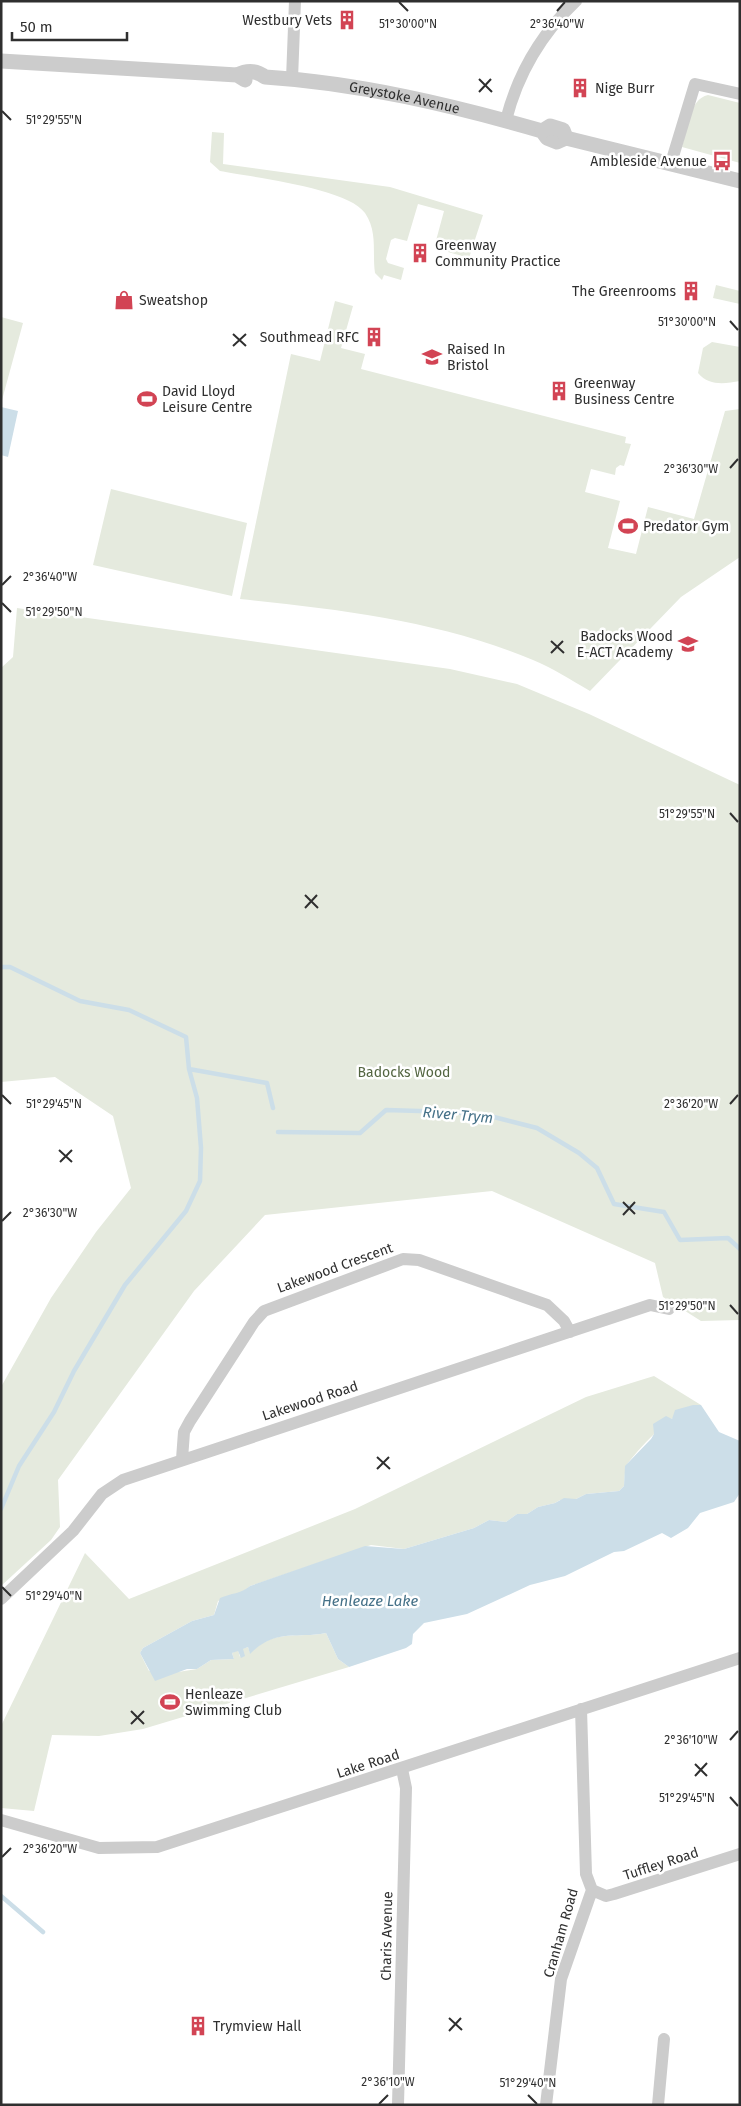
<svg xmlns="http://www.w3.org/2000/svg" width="741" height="2106" viewBox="0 0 741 2106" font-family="'Fira Sans',sans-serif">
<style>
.green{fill:#e5eade}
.water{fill:#ccdee8}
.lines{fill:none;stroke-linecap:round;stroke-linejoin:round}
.stream{stroke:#ccdee8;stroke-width:4.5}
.minor{stroke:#ccc;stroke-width:12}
.tertiary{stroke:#ccc;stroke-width:15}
.ticks{fill:none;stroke:#2f2f2f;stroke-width:2}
.labels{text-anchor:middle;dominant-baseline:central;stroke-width:5;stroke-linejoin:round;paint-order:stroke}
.poi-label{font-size:14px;fill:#2f2f2f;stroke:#fff;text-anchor:start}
.street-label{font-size:14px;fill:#2f2f2f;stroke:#fff}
.park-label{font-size:14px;fill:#536541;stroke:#fff}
.water-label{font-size:15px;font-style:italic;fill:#457188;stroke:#fff}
.ticks-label{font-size:12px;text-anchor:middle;fill:#2f2f2f;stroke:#fff;stroke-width:5;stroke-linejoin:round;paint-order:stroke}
</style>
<rect width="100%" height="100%" fill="#fff"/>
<!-- green -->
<path class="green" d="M708,95L740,103V163L682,147C687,130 689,99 708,95Z
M212,132L224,133L223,164L390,187L483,215L469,258L434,248L444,211L418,204L407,241L395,238L391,240L386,259L388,263L404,268L401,280L384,275L382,280L375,273C372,253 378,232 365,213C348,188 251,177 220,171L210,162Z
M716,285L740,291V304L713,298Z
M335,301L353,306L341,348L365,354L361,369L626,437L625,443L631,444L624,466L620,465L616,468L615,475L591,469L585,492L620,501L608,548L636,554L648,507L694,519L725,411L740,409V557L681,597L590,691C571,680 553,668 533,660C441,621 338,609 240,599L291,354L320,361Z
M1,317L23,323L2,400L1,399Z
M712,342L740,347V381C724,384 709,386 698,373L703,348Z
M111,489L247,523L232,596L93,565Z
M17,608L450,669L517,684L589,714L740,785V1320L701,1321L663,1297L655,1263L492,1191L265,1215L194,1291L58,1480L60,1527L51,1540L1,1586V1387L51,1298L96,1232L131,1188L113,1116L55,1077L1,1082V668L13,657Z
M654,1376L701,1405C678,1406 642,1445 628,1463C624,1467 625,1481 624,1486L619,1491L586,1494L576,1499L560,1500L555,1503L538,1507L527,1514H517L506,1522L489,1520L474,1528L404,1549L371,1545L250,1586L243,1592L218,1601L214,1615L192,1621L143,1648L140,1653L149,1671L178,1672L197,1669L211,1660L234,1659L232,1653L238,1650L240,1657L242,1649L248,1647L250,1653C276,1628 295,1639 326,1633L338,1659L349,1667L143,1729L99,1736L52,1735L34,1811L1,1808V1726L85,1553L129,1599L355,1509L586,1397Z"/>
<!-- water -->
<path class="water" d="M1,407L18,411L8,457L1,455Z
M693,1405H701L719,1432L740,1441V1493L734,1502L700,1513L688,1528L671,1538L662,1533L624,1551L614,1552L565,1576L530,1585L467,1614L424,1623L413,1634L412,1644L406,1648L349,1667L338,1659L326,1633C295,1639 276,1628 250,1654L248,1647L243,1649L245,1656L241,1658L238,1651L232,1653L234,1659L211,1660L197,1669H187L155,1681L140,1653L143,1648L192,1621L214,1615L220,1598C231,1593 241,1594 250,1586L365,1546L404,1549L474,1528L489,1520L506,1522L517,1514H527L538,1507L555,1503L564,1498L576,1499L586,1494L619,1491L624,1486L625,1466L651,1439L654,1434L653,1424L666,1416L672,1419L675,1410Z"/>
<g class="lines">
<!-- stream -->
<path class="stream" d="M1,967H10L80,1001L129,1010L186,1037L189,1069L267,1083L273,1108
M278,1132L360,1133L386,1110L453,1112L490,1116L537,1128L579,1153L597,1168L614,1204L664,1212L680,1240L728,1238L740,1249
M1,1509L19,1466L54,1412L74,1371L125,1285L186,1211L200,1181L201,1148L197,1098L189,1069
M1,1896L43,1932"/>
<!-- minor -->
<path class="minor" d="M292,79L295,1
M506,120C518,73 540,35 576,1
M671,163L695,84L740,94
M182,1459L184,1432L190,1421L254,1322L264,1311L403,1259L419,1260L547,1305L564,1321L570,1332
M1,1599L73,1531L102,1494L123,1480L650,1305L669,1309
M581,1709L586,1874L592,1890
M1,1820L99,1848L157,1847L740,1658
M592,1890L606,1896L614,1894L740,1854
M398,2105L406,1788L402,1769
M546,2105L561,1979L592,1890
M658,2105L664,2039"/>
<!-- tertiary -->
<g class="tertiary">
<path d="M1,61L204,73L237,75L245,80"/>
<path id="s1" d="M237,75C247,70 256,70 265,77C359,83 452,105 542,131L547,138L557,142L566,138L740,181"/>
<path d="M542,131L550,126L563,130L566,138"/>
</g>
</g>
<!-- ticks -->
<path class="ticks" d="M399,2L408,11M557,11L565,2M479,79L492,92M479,92L491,79M2,111L11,120M730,321L738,330M233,334L246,346M233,346L246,334M730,468L738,459M2,585L11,576M2,603L11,612M551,641L564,653M551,653L563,641M730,813L738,822M305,895L318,908M305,908L317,895M2,1095L11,1104M730,1104L738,1095M59,1150L72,1162M60,1162L72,1150M623,1202L635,1214M623,1215L635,1202M2,1221L11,1212M730,1305L738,1314M377,1457L390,1469M377,1469L389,1457M2,1587L11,1596M131,1711L144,1724M131,1724L144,1711M730,1740L738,1731M695,1764L707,1776M695,1776L707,1763M730,1797L738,1806M2,1857L11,1848M449,2018L462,2030M449,2031L461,2018M528,2095L537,2104M379,2104L388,2095"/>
<!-- icons -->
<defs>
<symbol id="building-bare" viewBox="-9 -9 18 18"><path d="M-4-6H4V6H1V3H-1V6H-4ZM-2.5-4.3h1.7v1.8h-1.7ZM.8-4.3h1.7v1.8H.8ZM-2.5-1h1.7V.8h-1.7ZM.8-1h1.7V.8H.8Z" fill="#d24454" stroke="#fff" stroke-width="2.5" paint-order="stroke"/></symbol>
<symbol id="bus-bare" viewBox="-9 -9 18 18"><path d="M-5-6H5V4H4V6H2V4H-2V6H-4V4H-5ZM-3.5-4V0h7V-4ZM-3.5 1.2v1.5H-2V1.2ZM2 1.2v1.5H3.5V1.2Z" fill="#d24454" stroke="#fff" stroke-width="2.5" paint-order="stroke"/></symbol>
<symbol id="shop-bare" viewBox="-9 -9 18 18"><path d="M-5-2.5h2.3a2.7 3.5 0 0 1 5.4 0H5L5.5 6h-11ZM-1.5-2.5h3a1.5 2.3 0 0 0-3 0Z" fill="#d24454" stroke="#fff" stroke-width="2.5" paint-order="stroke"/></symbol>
<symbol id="school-bare" viewBox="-9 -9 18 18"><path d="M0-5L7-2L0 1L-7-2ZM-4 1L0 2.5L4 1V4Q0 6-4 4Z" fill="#d24454" stroke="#fff" stroke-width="2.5" paint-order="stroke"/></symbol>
<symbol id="stadium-bare" viewBox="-9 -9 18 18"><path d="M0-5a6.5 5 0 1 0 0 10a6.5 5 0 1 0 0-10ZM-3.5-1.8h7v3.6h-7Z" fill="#d24454" stroke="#fff" stroke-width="2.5" paint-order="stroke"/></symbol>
</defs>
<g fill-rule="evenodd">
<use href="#building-bare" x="333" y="6" width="28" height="28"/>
<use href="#building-bare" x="566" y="74" width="28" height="28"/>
<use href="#bus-bare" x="708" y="147" width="28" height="28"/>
<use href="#building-bare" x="406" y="239" width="28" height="28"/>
<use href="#building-bare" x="677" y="277" width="28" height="28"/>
<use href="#shop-bare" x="110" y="286" width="28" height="28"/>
<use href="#building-bare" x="360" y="323" width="28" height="28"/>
<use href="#school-bare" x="418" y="343" width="28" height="28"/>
<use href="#building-bare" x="545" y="377" width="28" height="28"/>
<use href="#stadium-bare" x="133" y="385" width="28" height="28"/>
<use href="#stadium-bare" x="614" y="512" width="28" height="28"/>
<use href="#school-bare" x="674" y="630" width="28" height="28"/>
<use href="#stadium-bare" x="156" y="1688" width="28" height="28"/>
<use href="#building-bare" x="184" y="2012" width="28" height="28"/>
</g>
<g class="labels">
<!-- poi labels -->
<g class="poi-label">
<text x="332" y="20" text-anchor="end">Westbury Vets</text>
<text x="595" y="88">Nige Burr</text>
<text x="707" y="161" text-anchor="end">Ambleside Avenue</text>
<text x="435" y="245">Greenway<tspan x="435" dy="16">Community Practice</tspan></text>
<text x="676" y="291" text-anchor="end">The Greenrooms</text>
<text x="139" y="300">Sweatshop</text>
<text x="359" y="337" text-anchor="end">Southmead RFC</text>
<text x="447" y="349">Raised In<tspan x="447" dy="16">Bristol</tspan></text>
<text x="574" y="383">Greenway<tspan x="574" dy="16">Business Centre</tspan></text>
<text x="162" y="391">David Lloyd<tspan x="162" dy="16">Leisure Centre</tspan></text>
<text x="643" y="526">Predator Gym</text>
<text x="673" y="636" text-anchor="end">Badocks Wood<tspan x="673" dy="16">E-ACT Academy</tspan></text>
<text x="185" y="1694">Henleaze<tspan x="185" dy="16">Swimming Club</tspan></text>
<text x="213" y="2026">Trymview Hall</text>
</g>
<!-- street labels -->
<g class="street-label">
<text stroke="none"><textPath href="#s1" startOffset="171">Greystoke Avenue</textPath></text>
<text transform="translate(335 1268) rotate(-20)">Lakewood Crescent</text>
<text transform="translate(310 1401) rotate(-18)">Lakewood Road</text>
<text transform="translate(368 1764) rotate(-18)">Lake Road</text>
<text transform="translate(661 1864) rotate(-18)">Tuffley Road</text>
<text transform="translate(561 1933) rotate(-74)">Cranham Road</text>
<text transform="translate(387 1936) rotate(-89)">Charis Avenue</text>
</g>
<!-- park labels -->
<g class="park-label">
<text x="404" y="1072">Badocks Wood</text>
</g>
<!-- water labels -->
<g class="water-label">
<text transform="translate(458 1115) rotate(5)">River Trym</text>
<text x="370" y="1601">Henleaze Lake</text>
</g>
</g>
<g class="ticks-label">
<text x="408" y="28">51°30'00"N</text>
<text x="557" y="28">2°36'40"W</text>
<text x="54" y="124">51°29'55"N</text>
<text x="687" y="326">51°30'00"N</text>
<text x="691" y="473">2°36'30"W</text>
<text x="50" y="581">2°36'40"W</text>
<text x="54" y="616">51°29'50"N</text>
<text x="687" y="818">51°29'55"N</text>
<text x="54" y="1108">51°29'45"N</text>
<text x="691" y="1108">2°36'20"W</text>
<text x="50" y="1217">2°36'30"W</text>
<text x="687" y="1310">51°29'50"N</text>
<text x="54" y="1600">51°29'40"N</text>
<text x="691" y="1744">2°36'10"W</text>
<text x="687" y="1802">51°29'45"N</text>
<text x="50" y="1853">2°36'20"W</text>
<text x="388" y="2086">2°36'10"W</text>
<text x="528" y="2087">51°29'40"N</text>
</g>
<!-- border -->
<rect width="741" height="2106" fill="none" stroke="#2f2f2f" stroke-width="5"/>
<!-- scale -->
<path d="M12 32v8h115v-8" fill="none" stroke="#2f2f2f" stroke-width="2.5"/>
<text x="20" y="32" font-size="15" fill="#2f2f2f" stroke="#ffffff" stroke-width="4" paint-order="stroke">50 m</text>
</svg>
